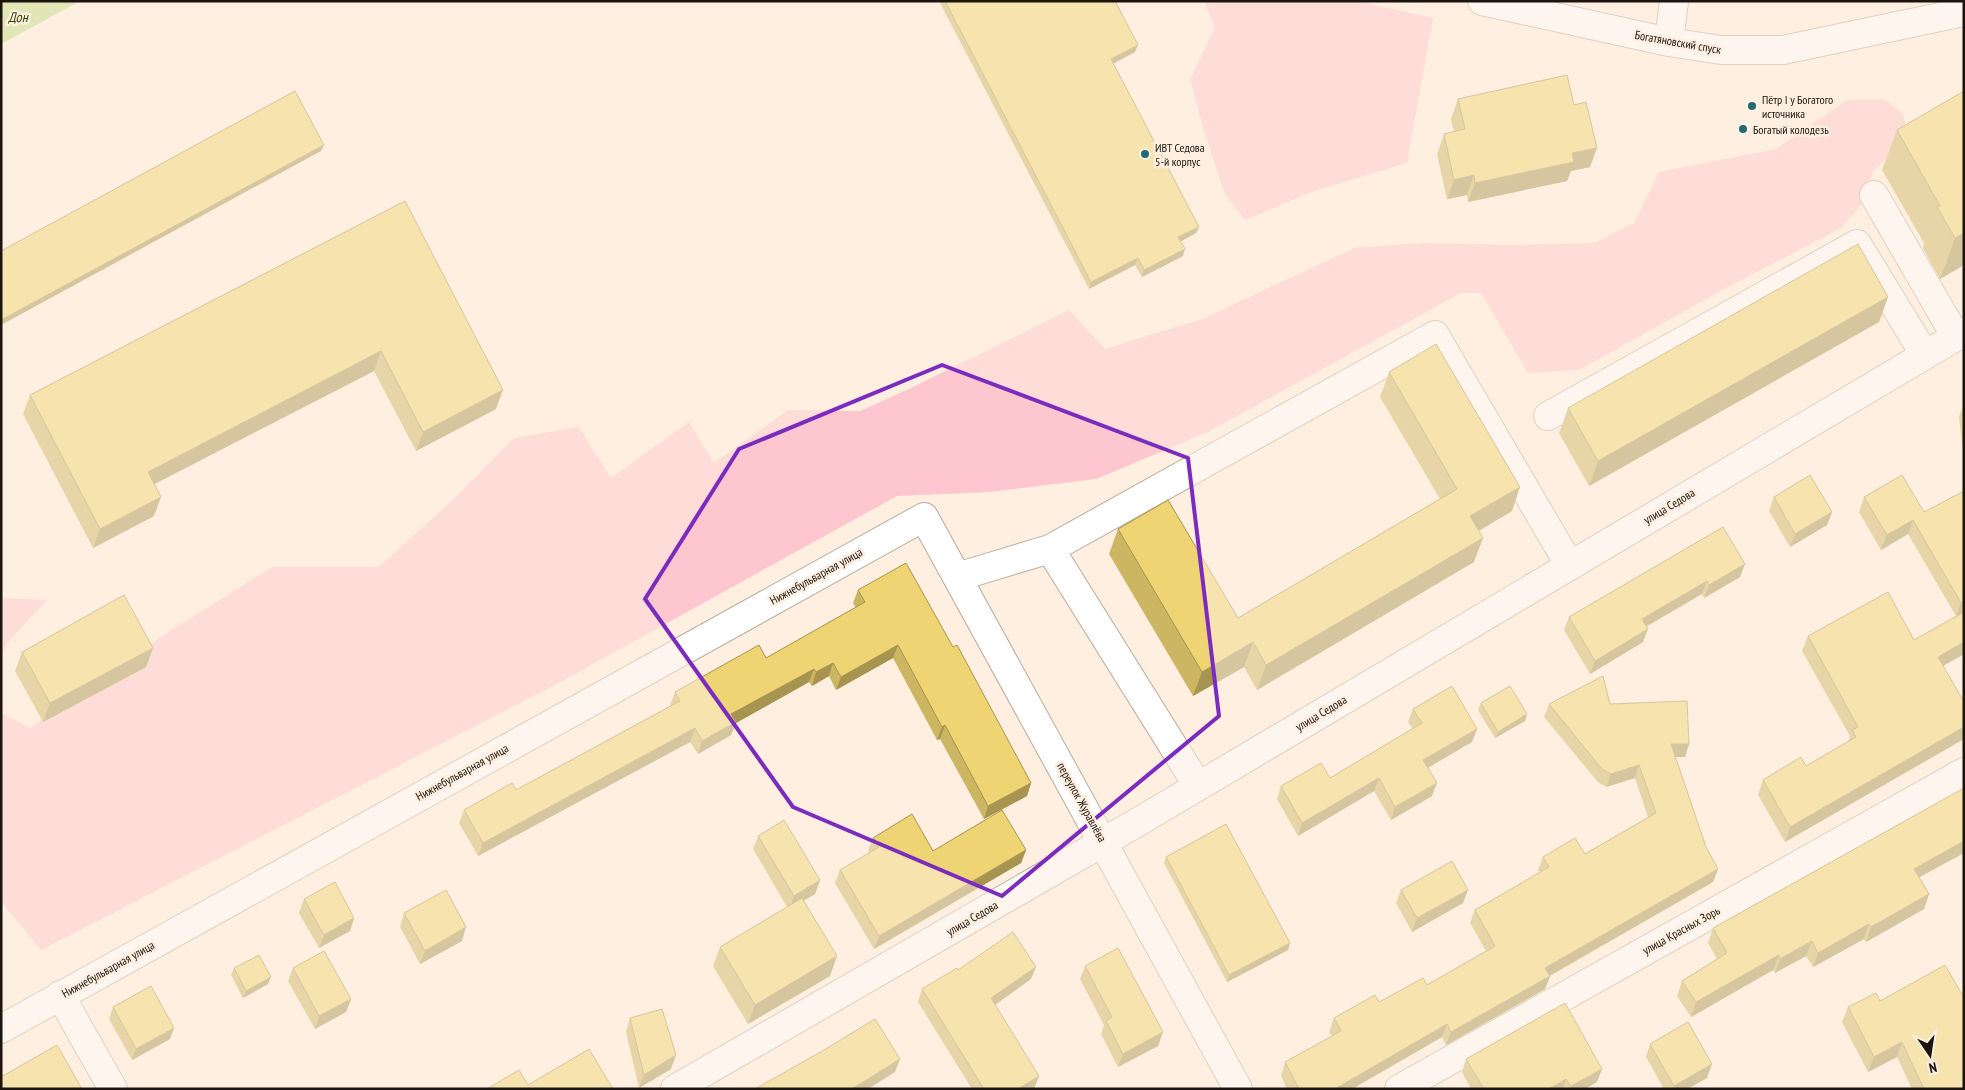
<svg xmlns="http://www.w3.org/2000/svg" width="1965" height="1090" viewBox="0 0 1965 1090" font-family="'PT Sans Narrow',sans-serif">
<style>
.green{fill:#fec6ce}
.water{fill:#bddc81}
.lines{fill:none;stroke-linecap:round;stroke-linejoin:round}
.minor-casing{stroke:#bcab9a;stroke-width:30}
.minor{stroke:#fff;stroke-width:28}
.wall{fill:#cdb662}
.shaded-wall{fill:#a79450}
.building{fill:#eed472;stroke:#a79450}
.marked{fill:none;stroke:#7b2cbf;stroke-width:4;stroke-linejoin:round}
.poi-dot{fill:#226a76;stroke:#feefe0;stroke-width:2}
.labels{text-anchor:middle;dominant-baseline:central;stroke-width:5;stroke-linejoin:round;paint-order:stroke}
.street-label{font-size:12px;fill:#1c150f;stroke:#feefe0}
.poi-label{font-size:12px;fill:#1c150f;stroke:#feefe0;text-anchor:start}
.water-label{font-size:14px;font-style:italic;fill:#340;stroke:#feefe0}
</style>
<rect width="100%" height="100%" fill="#feefe0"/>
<!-- green -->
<path class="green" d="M1204,1H1357L1433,18L1407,163L1314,191L1245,220L1224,192L1203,128L1190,79L1215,27Z
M1883,99L1902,112L1907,129L1896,149L1873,172L1863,203L1841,228L1728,287L1579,370L1528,373L1481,293H1461L1208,432L1096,479L990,492L897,496L555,685L41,950L1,901V713L30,728L112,668L272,567H379L455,498L514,438L579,427L611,478L689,422L714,463L788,410L860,411L911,388L1069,310L1105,349L1205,318L1354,248L1423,243L1511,245L1594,243L1634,223L1659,172L1776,149L1847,100Z
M1,598L47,600L7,643L1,657Z"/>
<!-- water -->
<path class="water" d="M1,1H80L1,44Z"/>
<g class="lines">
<defs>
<path id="minor" d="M1482,1L1669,42L1721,50H1783L1964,12
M1669,42L1674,1
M1874,195L1956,337
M1548,416L1857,244L1925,355
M1050,549L1198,786
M957,577L1050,549L1435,335L1570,566
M60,995L113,1089
M1,1029L924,517L1238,1089
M675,1089L1138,822L1964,332
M1399,1089L1964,772"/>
</defs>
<!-- minor casing -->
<use href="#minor" class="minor-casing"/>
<!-- minor -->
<use href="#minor" class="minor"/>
</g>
<!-- wall -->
<path class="wall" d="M939,1H1115L1135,52L1113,63L1196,233L1181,241L1183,256L1142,277L1135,265L1089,289Z
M1964,91V265L1940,279L1923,248L1924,243L1882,170L1897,130Z
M1458,99L1574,105L1590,167L1571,171L1567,181L1468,202L1467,195L1447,199L1437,154L1444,134L1454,132L1451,119Z
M405,201L496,409L416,451L374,371L154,484V516L93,548L23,414L30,395Z
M1888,297L1879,322L1589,486L1559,433L1568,408Z
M1389,372L1512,511L1479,531L1474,562L1257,690L1244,667L1193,696L1109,554L1118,529L1238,618L1440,499L1380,397Z
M1964,403V462L1959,417Z
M1964,491V654L1943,666L1785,842L1758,795L1763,780L1806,766L1848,742L1850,736L1802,651L1808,636L1914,640L1956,616L1908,534L1881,550L1859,512L1864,497L1924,512Z
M1774,497L1832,512L1827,525L1790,547L1769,511Z
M1723,527L1740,577L1704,598L1702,594L1646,626L1643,642L1590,674L1564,630L1569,617Z
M858,590L953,647L1031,783L1027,796L984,819L940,739L937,740L893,658L836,690L829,676L812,686L809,682L736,723L731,735L698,754L690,742L478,856L459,823L464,810L516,790L670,706L675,692L766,658L856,608L853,603Z
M153,648L146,667L43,722L15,671L22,652Z
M1481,703L1525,721L1495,738L1478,710Z
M1549,704H1610L1689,744L1685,757H1675L1706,847L1718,869L1713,882L1550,976L1545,989L1446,1045L1442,1037L1352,1089H1287L1281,1076L1285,1062L1332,1036L1329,1032L1334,1018L1427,985L1486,951L1470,923L1475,910L1540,872L1538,870L1543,857L1585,854L1648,817L1635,778L1606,787L1598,782L1544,717Z
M1413,709L1472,742L1428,768L1432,796L1391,820L1374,791L1298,836L1277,799L1281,786L1330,778L1413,729L1408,722Z
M1964,788V858L1962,854L1919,877L1929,894L1924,909L1866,942L1864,939L1813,967L1806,956L1775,973L1773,970L1691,1017L1677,996L1682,981L1717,959L1708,943L1713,928Z
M758,836L820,880L815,894L804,900L830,976L748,1024L713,966L720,947L787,907L753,849Z
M873,838L933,851L1026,850L1021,863L874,949L835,883L840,870L869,853L868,851Z
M1166,857L1290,943L1288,950L1227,982L1164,863Z
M1401,890L1463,903L1412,932L1396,903Z
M304,899L354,918L350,931L319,948L299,913Z
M404,913L462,941L420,964L400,927Z
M1085,966L1158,1046L1118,1067L1101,1034L1104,1025L1080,979Z
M234,968L268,984L243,998L231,975Z
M293,968L351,999L346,1012L315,1029L288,981Z
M958,970L1031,979L995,1005L1035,1088L972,1089L918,1002L922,989Z
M1880,1001L1964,1089H1912L1897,1057L1868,1072L1842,1022L1848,1007Z
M113,1007L170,1039L132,1060L109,1019Z
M630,1018L671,1069L639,1088L626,1032Z
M1650,1044L1707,1078L1687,1089H1664L1646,1057Z
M1466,1059L1597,1082L1585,1089H1471L1462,1072Z"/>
<!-- shaded-wall -->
<path class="shaded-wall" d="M1138,45L1135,52L1109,66L1111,59Z
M324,145L321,151L1,325V320Z
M1597,148L1590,167L1571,171L1567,181L1468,202L1475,183L1572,153Z
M1474,175L1467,195L1447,199L1454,180Z
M1199,227L1196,233L1176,244L1178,237Z
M1964,233V265L1940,279L1955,238Z
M1185,249L1183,256L1142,277L1144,270Z
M1138,258L1135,265L1089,289L1091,282Z
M1888,297L1879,322L1589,486L1598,461Z
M381,351L374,371L141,491L148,472Z
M503,390L496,409L416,451L423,432Z
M1520,487L1512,511L1461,541L1470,516Z
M161,497L154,516L93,548L100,529Z
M1832,512L1827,525L1790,547L1795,534Z
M1913,520L1908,534L1881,550L1887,535Z
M1483,538L1474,562L1257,690L1266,665Z
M1745,564L1740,577L1704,598L1709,585Z
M1707,581L1702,594L1637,632L1642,619Z
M1964,601V613L1956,617L1961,603Z
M1648,629L1643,642L1590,674L1595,661Z
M1253,642L1244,667L1193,696L1202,672Z
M1964,642V654L1932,672L1938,657Z
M898,645L893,658L836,690L841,677Z
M153,648L146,667L43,722L50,703Z
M833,663L829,676L812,686L816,672Z
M814,669L809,682L736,723L731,735L698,754L702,741L731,714Z
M1527,714L1525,721L1495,738L1498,732Z
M945,725L940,739L937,740L942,727Z
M1964,727V739L1785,842L1790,827Z
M695,728L690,742L478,856L483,843Z
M1477,729L1472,742L1418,773L1423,760Z
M1671,744H1689L1685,757H1666Z
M1639,765L1635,778L1606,787L1611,774Z
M1379,778L1374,791L1298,836L1302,823Z
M1031,783L1027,796L984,819L988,806Z
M1437,783L1432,796L1391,820L1395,807Z
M1964,841V848L1962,854L1909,883L1914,869Z
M1026,850L1021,863L874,949L879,936Z
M1718,869L1713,882L1540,981L1545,968Z
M820,880L815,894L789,909L794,896Z
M1468,890L1463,903L1412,932L1417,918Z
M1929,894L1924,909L1866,942L1871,927Z
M354,918L350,931L319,948L324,935Z
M1869,924L1864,939L1813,967L1818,953Z
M466,927L462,941L420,964L425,951Z
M1812,941L1806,956L1775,973L1780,959Z
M1290,943L1288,950L1227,982L1229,975Z
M1779,955L1773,970L1691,1017L1696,1002Z
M837,956L830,976L748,1024L755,1005Z
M1036,967L1031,979L986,1011L991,998Z
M1550,976L1545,989L1446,1045L1451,1032Z
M271,977L268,984L243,998L246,991Z
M351,999L346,1012L315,1029L319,1016Z
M1447,1024L1442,1037L1352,1089H1334Z
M174,1028L170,1039L132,1060L136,1049Z
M1163,1032L1158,1046L1118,1067L1123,1054Z
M1902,1042L1897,1057L1868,1072L1874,1057Z
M676,1055L671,1069L639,1088L644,1075Z
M900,1059L895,1072L868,1089H851Z
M1712,1064L1707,1078L1687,1089H1673L1674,1086Z
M1602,1069L1597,1082L1585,1089H1570L1571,1086Z
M1039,1076L1034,1089H1018Z
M1566,1079L1563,1089H1549Z"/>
<!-- building -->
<path class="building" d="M945,1H1115L1138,45L1111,59L1199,227L1178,237L1185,249L1144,270L1138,258L1091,282Z
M1567,75L1574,105L1586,102L1597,148L1572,153L1574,162L1475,183L1474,175L1454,180L1444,134L1465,129L1458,99Z
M295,91L324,145L1,320V251Z
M1964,91V233L1955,238L1937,207L1940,206L1897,130Z
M405,201L503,390L423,432L381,351L148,472L161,497L100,529L30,395Z
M1858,244L1888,297L1598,461L1568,408Z
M1436,344L1520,487L1470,516L1483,538L1266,665L1253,642L1202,672L1118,529L1168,500L1238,618L1457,489L1389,372Z
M1810,475L1832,512L1795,534L1774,497Z
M1902,475L1924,512L1964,491V601L1961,603L1913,520L1887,535L1864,497Z
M1723,527L1745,564L1709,585L1707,581L1642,619L1648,629L1595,661L1569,617Z
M906,563L953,647L957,645L1031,783L988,806L945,725L942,727L898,645L841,677L833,663L816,672L814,669L731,714L736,722L702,741L695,728L483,843L464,810L512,783L516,790L680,701L675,692L759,645L766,658L865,602L858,590Z
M1888,592L1914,640L1964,612V642L1938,657L1964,702V727L1790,827L1763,780L1801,757L1806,766L1856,737L1852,730L1858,727L1808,636Z
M124,595L153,648L50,703L22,652Z
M1603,676L1610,704L1687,701L1689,744H1671L1706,847L1718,869L1545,968L1550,976L1451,1032L1447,1024L1335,1089H1299L1285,1062L1341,1031L1334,1018L1375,995L1379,1002L1423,978L1427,985L1495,946L1475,910L1549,867L1543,857L1575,838L1585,854L1656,813L1639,765L1611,774L1602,769L1549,704Z
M1452,686L1477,729L1423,760L1437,783L1395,807L1379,778L1302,823L1281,786L1321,763L1330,778L1422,723L1413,709Z
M1510,686L1527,714L1498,732L1481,703Z
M1964,788V841L1914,869L1929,894L1871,927L1869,924L1818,953L1812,941L1780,959L1779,955L1696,1002L1682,981L1727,953L1713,928Z
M1002,810L1026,850L879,936L840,870L879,847L873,838L912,814L933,851Z
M784,820L820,880L794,896L758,836Z
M1226,824L1290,943L1229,975L1166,857Z
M1452,861L1468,890L1417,918L1401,890Z
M335,882L354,918L324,935L304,899Z
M446,890L466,927L425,951L404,913Z
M802,898L837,956L755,1005L720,947Z
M1013,932L1036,967L991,998L1039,1076L1018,1089H984L922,989L957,968L958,970Z
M1118,948L1163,1032L1123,1054L1106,1021L1112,1017L1085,966Z
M324,951L351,999L319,1016L293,968Z
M259,955L271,977L246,991L234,968Z
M1945,965L1964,998V1088L1962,1089H1924L1902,1042L1874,1057L1848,1007L1876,993L1880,1001Z
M151,986L174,1028L136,1049L113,1007Z
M1565,1003L1602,1069L1571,1086L1566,1079L1549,1089H1484L1466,1059Z
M662,1009L676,1055L644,1075L630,1018Z
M875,1019L900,1059L860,1084L851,1089H755L824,1050Z
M1688,1022L1712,1064L1674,1086L1650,1044Z
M57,1045L82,1089H1V1077Z
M589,1049L613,1089H487L519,1070L528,1085Z"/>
<!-- marked area -->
<path d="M0 0H1965V1090H0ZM942,365L1188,458L1219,716L1002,896L793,807L645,599L739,449Z" fill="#feefe0" fill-opacity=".55" fill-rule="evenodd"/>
<path class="marked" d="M942,365L1188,458L1219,716L1002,896L793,807L645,599L739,449Z"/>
<!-- markers -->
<g class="poi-dot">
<circle cx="1752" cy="106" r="5"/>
<circle cx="1743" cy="129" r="5"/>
<circle cx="1145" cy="154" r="5"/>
</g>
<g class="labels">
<!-- street labels -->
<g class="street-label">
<text transform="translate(1678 42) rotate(10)">Богатяновский спуск</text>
<text transform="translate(1669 506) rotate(-31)">улица Седова</text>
<text transform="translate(816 576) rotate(-29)">Нижнебульварная улица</text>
<text transform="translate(1321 713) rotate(-31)">улица Седова</text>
<text transform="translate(462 772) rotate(-29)">Нижнебульварная улица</text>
<text transform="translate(1082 802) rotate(61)">переулок Журавлёва</text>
<text transform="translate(972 918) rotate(-30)">улица Седова</text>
<text transform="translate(1681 930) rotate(-29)">улица Красных Зорь</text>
<text transform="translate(108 969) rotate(-29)">Нижнебульварная улица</text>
</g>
<!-- poi labels -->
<g class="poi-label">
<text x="1762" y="99">Пётр I у Богатого<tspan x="1762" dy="14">источника</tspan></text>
<text x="1753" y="129">Богатый колодезь</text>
<text x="1155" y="147">ИВТ Седова<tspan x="1155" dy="14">5-й корпус</tspan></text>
</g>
<!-- water labels -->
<g class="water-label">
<text x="18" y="17">Дон</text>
</g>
</g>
<!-- border -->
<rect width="1965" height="1090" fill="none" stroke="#1c150f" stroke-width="5"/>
<!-- north arrow -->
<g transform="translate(1930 1055) rotate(167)" stroke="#feefe0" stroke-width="4" paint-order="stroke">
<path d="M0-4L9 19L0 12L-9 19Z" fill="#1c150f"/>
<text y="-8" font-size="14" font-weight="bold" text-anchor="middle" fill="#1c150f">N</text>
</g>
</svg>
